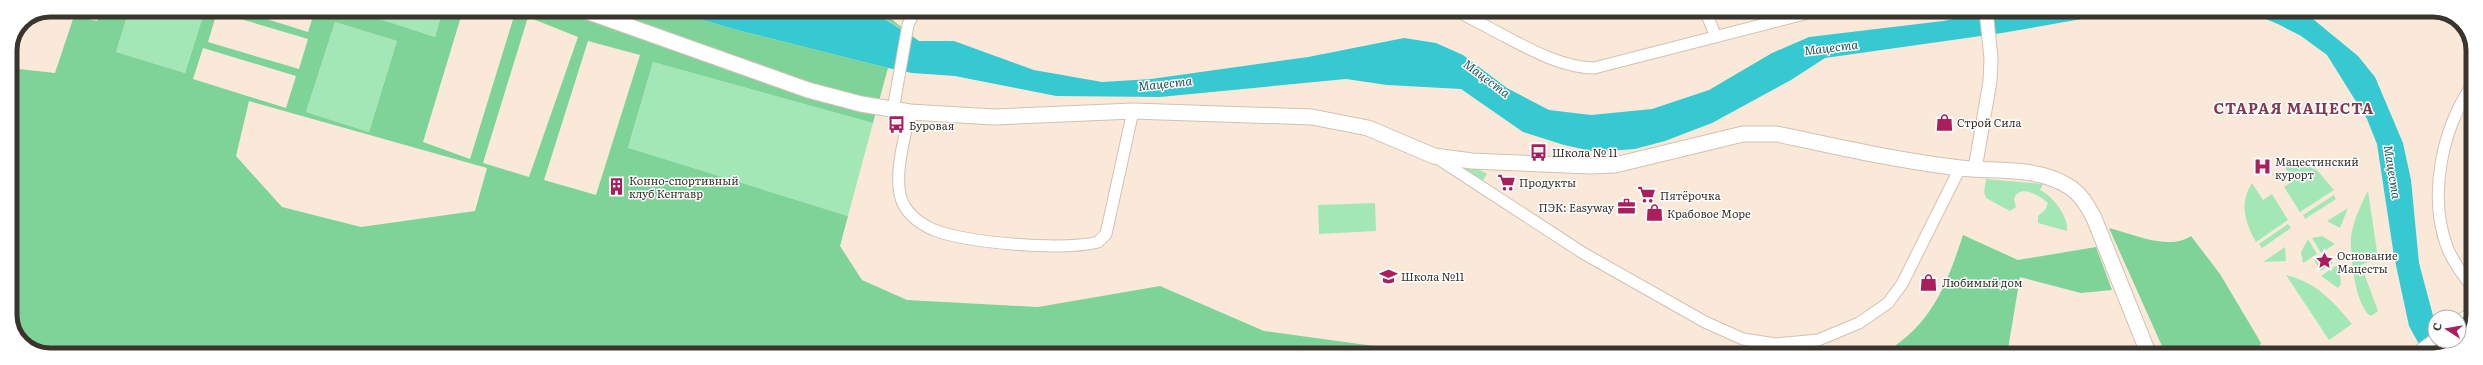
<svg xmlns="http://www.w3.org/2000/svg" width="2483" height="365" viewBox="0 0 2483 365" font-family="Literata,serif">
<style>
.green{fill:#a4e7b7}
.forest{fill:#7dd398;fill-rule:evenodd}
.water{fill:#37c9d2}
.lines{fill:none;stroke-linecap:round;stroke-linejoin:round}
.minor-casing{stroke:#d1c2b2;stroke-width:13}
.tertiary-casing{stroke:#d1c2b2;stroke-width:15}
.secondary-casing{stroke:#d1c2b2;stroke-width:17}
.minor{stroke:#fff;stroke-width:11}
.tertiary{stroke:#fff;stroke-width:13}
.secondary{stroke:#fff;stroke-width:15}
.labels{text-anchor:middle;dominant-baseline:central;stroke-width:3;stroke-linejoin:round;paint-order:stroke}
.poi-label{font-size:11px;fill:#3a342e;stroke:#fff;text-anchor:start}
.water-label{font-size:12px;font-style:italic;fill:#1e585c;stroke:#fff}
.district-label{font-size:15px;font-weight:bold;letter-spacing:1px;fill:#803b53;stroke:#fff}
.rim{fill:none;stroke:#3a342e;stroke-width:5}
</style>
<rect width="100%" height="100%" fill="#fae9d9"/>
<!-- green -->
<path class="green" d="M129,10H205L185,73L116,52Z
M352,10H443L435,37Z
M335,22L397,41L369,132L306,112Z
M653,62L873,123L848,216L628,149Z
M2299,163L2317,170L2334,190L2300,212L2284,187L2294,180L2283,165Z
M1456,166L1478,169L1487,174L1482,182Z
M1986,179L2043,184L2040,190C2053,196 2069,217 2067,231L2038,223V216L2045,210L2048,203C2040,196 2020,183 2014,199L2016,207L2010,211L1986,198L1984,192Z
M2252,183L2263,200L2272,194L2288,220L2256,242C2245,223 2239,203 2252,183Z
M2368,191L2378,258L2361,265L2378,311L2371,316C2355,308 2348,247 2352,231C2355,218 2362,202 2368,191Z
M2334,195L2336,199L2305,219L2303,215Z
M1375,203L1376,231L1319,234L1318,205Z
M2348,208L2340,228L2327,221Z
M2288,224L2291,228L2262,248L2259,244Z
M2322,236L2335,244L2321,253L2312,238Z
M2308,239L2317,254L2303,263L2301,252Z
M2285,247L2286,261L2263,262Z
M2326,253L2333,263L2321,271L2314,260Z
M2337,265L2339,267L2341,284L2338,288L2321,276Z
M2286,275C2316,282 2334,302 2352,324L2329,340Z"/>
<!-- forest -->
<path class="forest" d="M76,10H81L79,17L97,21L102,10H129L116,52L185,73L205,10H238L308,32L315,10H352L435,37L443,10H463L423,142L470,159L515,13L507,10H668L737,30L888,68L873,123L653,62L628,148L848,216L840,246L862,280L907,300L1038,307L1160,286L1264,331L1374,346L1372,355H45L22,343L10,320V68L55,73ZM217,12L308,39L299,69L208,42ZM528,17L578,37L529,177L483,163ZM335,22L397,41L369,132L306,112ZM588,41L640,55L596,195L544,180ZM203,48L296,76L286,108L193,79ZM249,101L487,168L475,211L361,227L282,207L236,156Z
M871,10H880L919,41L874,11Z
M2109,228C2133,234 2169,251 2191,236L2220,274L2261,343L2256,355H2166Z
M1963,235L2018,260L2096,247L2112,290L2081,293L2020,277L2007,355H1880C1930,328 1946,287 1963,235Z"/>
<!-- water -->
<path class="water" d="M668,10H871L919,41H954L1034,70L1102,82L1151,79L1308,57L1404,38L1436,43L1463,55L1507,88L1549,110L1591,115L1652,109L1709,90L1772,53L1809,37L1943,21L2000,10H2133L2002,33L1825,58L1791,80L1712,123L1665,141L1635,149L1596,152L1564,145L1523,132L1461,89L1387,85L1346,79L1160,97L1056,96L955,76L912,73L888,68L737,30Z
M2223,10H2302L2358,56L2375,77L2403,143L2411,180L2419,263L2435,323V341H2446L2450,348L2433,355H2425L2409,326L2394,256L2377,144L2367,119L2327,55L2301,36L2280,25L2252,13Z"/>
<g class="lines">
<defs>
<path id="minor" d="M899,10L911,16
M1457,10C1468,18 1481,23 1493,30C1524,46 1558,67 1594,68L1820,10
M1705,10L1716,37
M2473,84C2442,128 2428,195 2447,247C2453,262 2463,275 2473,288
M893,110L908,25L915,10
M910,112C905,136 891,183 904,205C910,217 923,225 934,230C968,243 1063,251 1098,242L1106,234L1133,111
M1437,158L1583,253L1705,322L1743,339L1776,344L1818,340L1859,323L1888,303L1902,284L1960,168
M2459,321L2473,312
M2413,355L2435,339"/>
<path id="tertiary" d="M1975,169L1990,81L1991,58L1986,10"/>
<path id="secondary" d="M583,10L808,90L861,104L910,112L994,117L1133,111L1312,117L1368,128L1434,156L1472,161L1591,166L1615,165L1743,134H1777C1838,147 1899,161 1960,168C1994,172 2037,166 2068,186C2081,194 2087,205 2094,218L2149,355"/>
</defs>
<!-- minor casing -->
<use href="#minor" class="minor-casing"/>
<!-- tertiary casing -->
<use href="#tertiary" class="tertiary-casing"/>
<!-- secondary casing -->
<use href="#secondary" class="secondary-casing"/>
<!-- minor -->
<use href="#minor" class="minor"/>
<!-- tertiary -->
<use href="#tertiary" class="tertiary"/>
<!-- secondary -->
<use href="#secondary" class="secondary"/>
</g>
<!-- icons -->
<defs>
<symbol id="shop-bare" viewBox="-9 -9 18 18"><path d="M-5-2.5h2.3a2.7 3.5 0 0 1 5.4 0H5L5.5 6h-11ZM-1.5-2.5h3a1.5 2.3 0 0 0-3 0Z" fill="#aa1e5e" stroke="#fff" stroke-width="2.5" paint-order="stroke"/></symbol>
<symbol id="bus-bare" viewBox="-9 -9 18 18"><path d="M-5-6H5V4H4V6H2V4H-2V6H-4V4H-5ZM-3.5-4V0h7V-4ZM-3.5 1.2v1.5H-2V1.2ZM2 1.2v1.5H3.5V1.2Z" fill="#aa1e5e" stroke="#fff" stroke-width="2.5" paint-order="stroke"/></symbol>
<symbol id="hospital-bare" viewBox="-9 -9 18 18"><path d="M-5-5h3v3.5h4V-5h3V5h-3V1.5h-4V5h-3Z" fill="#aa1e5e" stroke="#fff" stroke-width="2.5" paint-order="stroke"/></symbol>
<symbol id="supermarket-bare" viewBox="-9 -9 18 18"><path d="M-6-5.5h2.5l.6 2H6L4.5 2H-2.5L-4.4-4H-6ZM-1.5 3.2a1.3 1.3 0 1 0 .1 0ZM3 3.2a1.3 1.3 0 1 0 .1 0Z" fill="#aa1e5e" stroke="#fff" stroke-width="2.5" paint-order="stroke"/></symbol>
<symbol id="building-bare" viewBox="-9 -9 18 18"><path d="M-4-6H4V6H1V3H-1V6H-4ZM-2.5-4.3h1.7v1.8h-1.7ZM.8-4.3h1.7v1.8H.8ZM-2.5-1h1.7V.8h-1.7ZM.8-1h1.7V.8H.8Z" fill="#aa1e5e" stroke="#fff" stroke-width="2.5" paint-order="stroke"/></symbol>
<symbol id="office-bare" viewBox="-9 -9 18 18"><path d="M-6-3h4V-5.5h4V-3h4V5H-6ZM-1-4.5V-3h2v-1.5ZM-6 0V1H6V0Z" fill="#aa1e5e" stroke="#fff" stroke-width="2.5" paint-order="stroke"/></symbol>
<symbol id="sight-bare" viewBox="-9 -9 18 18"><path d="M0-6L1.8-2.2L6-1.7L2.9 1.2L3.7 5.4L0 3.3L-3.7 5.4L-2.9 1.2L-6-1.7L-1.8-2.2Z" fill="#aa1e5e" stroke="#fff" stroke-width="2.5" paint-order="stroke"/></symbol>
<symbol id="school-bare" viewBox="-9 -9 18 18"><path d="M0-5L7-2L0 1L-7-2ZM-4 1L0 2.5L4 1V4Q0 6-4 4Z" fill="#aa1e5e" stroke="#fff" stroke-width="2.5" paint-order="stroke"/></symbol>
</defs>
<g fill-rule="evenodd">
<use href="#shop-bare" x="1932" y="110" width="25" height="25"/>
<use href="#bus-bare" x="884" y="112" width="25" height="25"/>
<use href="#bus-bare" x="1526" y="140" width="25" height="25"/>
<use href="#hospital-bare" x="2250" y="154" width="25" height="25"/>
<use href="#supermarket-bare" x="1494" y="170" width="25" height="25"/>
<use href="#building-bare" x="604" y="174" width="25" height="25"/>
<use href="#supermarket-bare" x="1634" y="182" width="25" height="25"/>
<use href="#office-bare" x="1614" y="194" width="25" height="25"/>
<use href="#shop-bare" x="1642" y="200" width="25" height="25"/>
<use href="#sight-bare" x="2312" y="248" width="25" height="25"/>
<use href="#school-bare" x="1376" y="264" width="25" height="25"/>
<use href="#shop-bare" x="1916" y="270" width="25" height="25"/>
</g>
<g class="labels">
<!-- poi labels -->
<g class="poi-label">
<text x="1957" y="122">Строй Сила</text>
<text x="909" y="125">Буровая</text>
<text x="1552" y="152">Школа № 11</text>
<text x="2275" y="161">Мацестинский<tspan x="2275" dy="13">курорт</tspan></text>
<text x="629" y="180">Конно-спортивный<tspan x="629" dy="13">клуб Кентавр</tspan></text>
<text x="1519" y="182">Продукты</text>
<text x="1660" y="195">Пятёрочка</text>
<text x="1614" y="207" text-anchor="end">ПЭК: Easyway</text>
<text x="1667" y="213">Крабовое Море</text>
<text x="2337" y="255">Основание<tspan x="2337" dy="13">Мацесты</tspan></text>
<text x="1401" y="276">Школа №11</text>
<text x="1942" y="282">Любимый дом</text>
</g>
<!-- water labels -->
<g class="water-label">
<text transform="translate(1831 47) rotate(-7)">Мацеста</text>
<text transform="translate(1487 78) rotate(37)">Мацеста</text>
<text transform="translate(1165 83) rotate(-6)">Мацеста</text>
<text transform="translate(2393 172) rotate(81)">Мацеста</text>
</g>
<!-- district labels -->
<g class="district-label">
<text x="2294" y="107">СТАРАЯ МАЦЕСТА</text>
</g>
</g>
<!-- crop -->
<path d="M0 0H2483V365H0ZM50 17H2433A33 33 0 0 1 2466 50V315A33 33 0 0 1 2433 348H50A33 33 0 0 1 17 315V50A33 33 0 0 1 50 17Z" fill="#fff" fill-rule="evenodd"/>
<path class="rim" d="M50 17H2433A33 33 0 0 1 2466 50V315A33 33 0 0 1 2433 348H50A33 33 0 0 1 17 315V50A33 33 0 0 1 50 17Z"/>
<!-- north arrow -->
<g transform="translate(2447 329) rotate(282)"><circle r="19" fill="#ffffff" stroke="#b0aeab"/>
<path d="M0-3L7 15L0 10L-7 15Z" fill="#aa1e5e"/>
<text y="-6" font-size="11" font-weight="bold" text-anchor="middle" fill="#3a342e">С</text>
</g>
</svg>
